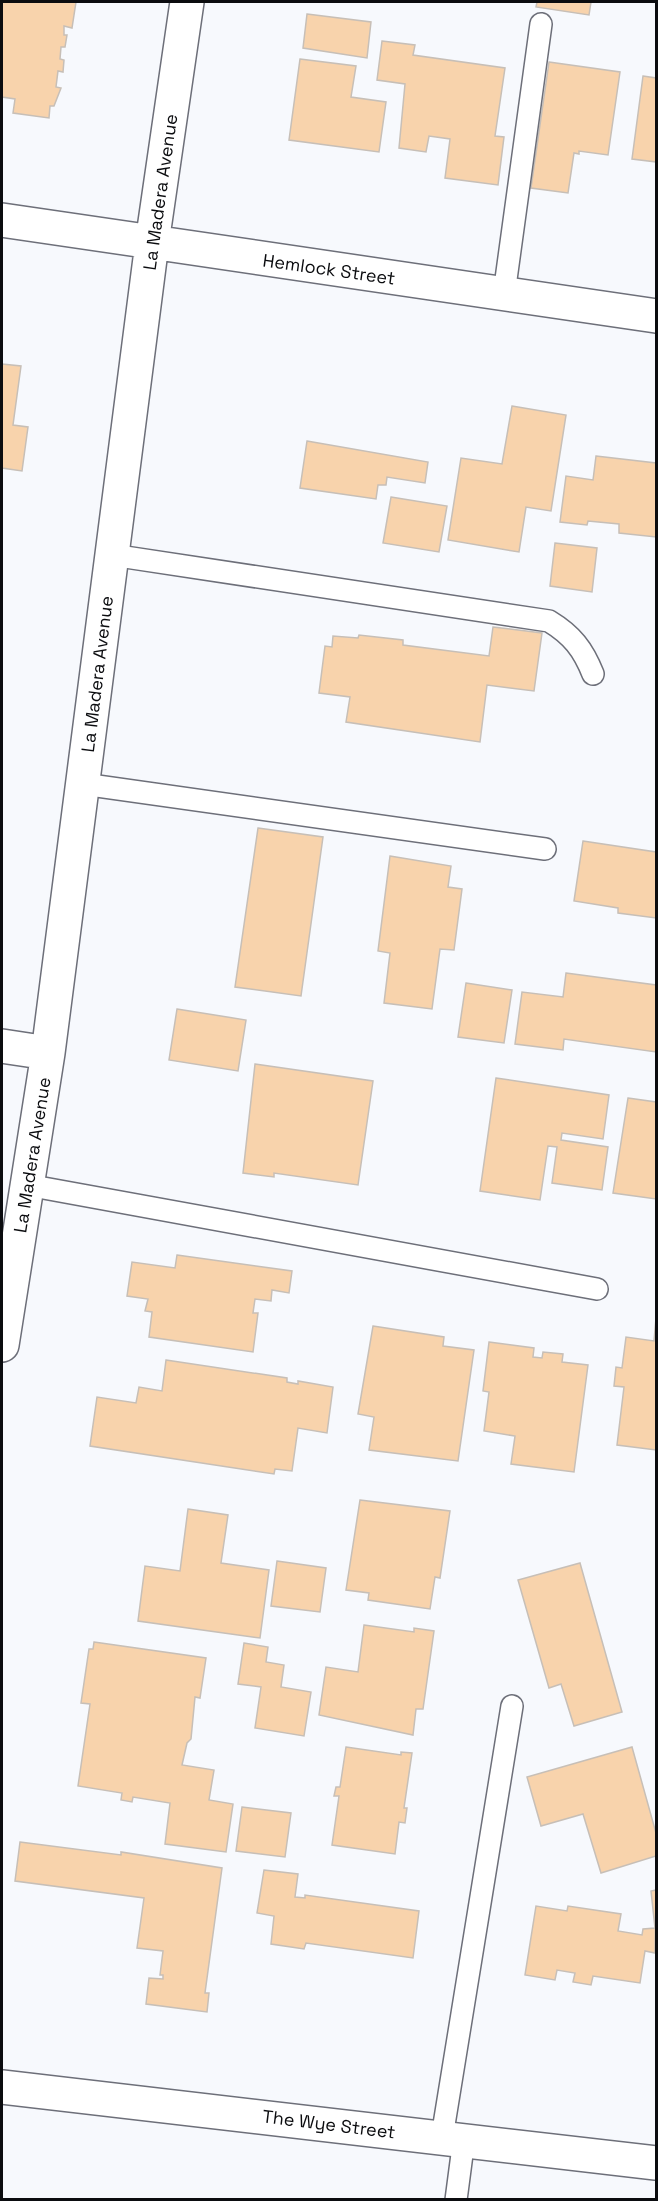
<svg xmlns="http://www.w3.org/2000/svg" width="658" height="2201" viewBox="0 0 658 2201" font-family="'Space Grotesk',sans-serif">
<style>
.building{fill:#f8d3ac;stroke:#c7bfb7;stroke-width:1.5}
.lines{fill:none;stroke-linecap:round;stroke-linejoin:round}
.lane-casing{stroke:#6d6f79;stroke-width:24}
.street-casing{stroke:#6d6f79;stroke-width:36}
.lane{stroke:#fff;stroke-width:21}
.street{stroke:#fff;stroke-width:33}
.labels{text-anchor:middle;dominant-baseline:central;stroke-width:5;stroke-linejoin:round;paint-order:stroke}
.street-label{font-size:18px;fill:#0b0c0f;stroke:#fff}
</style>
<rect width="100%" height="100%" fill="#f7f9fd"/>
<!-- building -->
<path class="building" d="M2,2H76L72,28L64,26V35H67L65,47H61L60,59L64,60L63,72L58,71L56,87L61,88L54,106H50L49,118L13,113L15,99L2,97Z
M537,2H591L589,15L536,7Z
M307,14L371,22L367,58L303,48Z
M382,41L415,45L413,55L505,68L495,136L504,137L498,185L445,178L450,139L429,136L426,152L399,148L405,84L377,80Z
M300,59L356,66L351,97L386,102L379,152L289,140Z
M549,62L620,72L608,155L579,151V154L574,153L568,193L531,188Z
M643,76L656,78V166V162L632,159Z
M2,364L21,366L13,425L28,427L22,471L2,468Z
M512,406L566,415L551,511L526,507L519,552L448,540L461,458L502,464Z
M307,441L428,462L425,483L387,477L386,485H378L376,499L300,488Z
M596,456L656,463V537L619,533V524L588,521L587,525L560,522L566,476L593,480Z
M391,497L447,506L439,552L383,543Z
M555,543L597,548L592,592L550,586Z
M493,627L542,633L534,691L487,685L480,742L346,722L350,697L319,693L325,646L332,647L333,636L358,638L359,635L403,640V645L489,656Z
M258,828L323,837L301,996L235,987Z
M583,841L656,852V918L618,913V908L574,901Z
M390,856L451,866L448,887L462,889L454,950L440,949L432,1009L384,1003L390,953L378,951Z
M566,973L656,985V1052L564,1039L563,1050L515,1044L522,992L563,997Z
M466,983L512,990L504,1043L458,1037Z
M177,1009L246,1020L238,1071L169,1060Z
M255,1064L373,1081L358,1185L274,1173V1177L243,1173Z
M496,1078L609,1095L603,1139L562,1133L561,1140L608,1147L602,1190L552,1183L557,1147L548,1146L540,1200L480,1191Z
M628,1098L656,1102V1199L613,1193Z
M177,1255L292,1271L289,1293L272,1290L271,1301L255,1299L253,1313H258L253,1352L149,1337L152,1312L145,1311L148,1299L127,1296L132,1262L175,1268Z
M656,1318V1450L617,1445L624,1387L614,1386L616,1367L622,1368L626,1337L654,1341Z
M373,1326L444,1337L443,1346L474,1350L458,1461L369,1450L374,1417L358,1414Z
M489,1342L534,1348L533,1357L542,1358L543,1352L563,1354L562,1362L588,1365L574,1472L511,1464L515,1436L484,1431L489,1392L483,1391Z
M166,1360L287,1378V1382L298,1384V1381L333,1387L327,1433L298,1428L292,1471L275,1469L274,1474L90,1446L97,1397L136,1403L139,1387L162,1391Z
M360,1500L450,1511L440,1578L435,1577L430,1609L368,1600L369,1593L346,1590Z
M188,1509L228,1515L221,1563L269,1570L260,1638L138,1621L145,1566L180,1571Z
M277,1561L326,1568L320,1612L271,1606Z
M580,1563L622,1712L574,1726L561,1684L549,1688L518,1580Z
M364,1625L414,1632V1628L434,1631L423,1709H416L413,1735L319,1715L326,1667L358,1672Z
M94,1642L206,1658L200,1698L195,1697L191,1739L187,1743L182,1765L214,1770L209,1800L233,1804L226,1852L165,1844L170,1803L133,1797L132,1802L121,1800L122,1793L78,1786L90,1704L81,1703L89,1649H93Z
M244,1643L268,1647L266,1662L284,1665L281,1687L311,1692L304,1736L255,1728L261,1687L238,1684Z
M346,1747L401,1755V1752L412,1753L404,1808H407L405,1823L399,1822L395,1854L332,1845L339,1796H334L336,1787H340Z
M632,1747L656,1833V1856L601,1873L583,1814L541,1826L527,1777Z
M242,1807L291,1813L285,1857L236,1851Z
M20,1842L121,1855V1852L222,1868L205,1993H209L207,2012L146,2004L149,1978L163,1979V1975H160L163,1951L137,1948L144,1898L15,1881Z
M264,1870L298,1874L295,1897L305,1898V1895L419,1911L413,1958L306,1943L304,1949L271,1944L274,1916L257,1913Z
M656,1890L655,1953L645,1951L640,1983L593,1976L591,1985L573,1982L575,1973L557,1970L555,1980L525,1975L536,1906L567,1911L568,1906L621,1914L618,1931L642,1935L643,1929L655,1928L651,1891Z"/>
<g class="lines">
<defs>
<path id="lane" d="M504,294L541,24
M112,555L549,621C572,635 583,649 593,674
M83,784L545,849
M27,1185L597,1289
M442,2137L512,1706
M456,2200L464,2139"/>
<path id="street" d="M2,220L656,316
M2,1046L48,1053
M2,1345L48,1053L152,243L187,2
M2,2087L656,2163"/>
</defs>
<!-- lane casing -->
<use href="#lane" class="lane-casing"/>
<!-- street casing -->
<use href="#street" class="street-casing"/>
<!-- lane -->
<use href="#lane" class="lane"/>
<!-- street -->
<use href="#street" class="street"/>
</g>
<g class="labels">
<!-- street labels -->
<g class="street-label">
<text transform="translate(160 192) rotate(-82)">La Madera Avenue</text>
<text transform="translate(329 269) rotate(8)">Hemlock Street</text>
<text transform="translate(97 674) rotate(-83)">La Madera Avenue</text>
<text transform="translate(32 1155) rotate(-81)">La Madera Avenue</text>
<text transform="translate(329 2124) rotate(7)">The Wye Street</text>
</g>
</g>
<!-- border -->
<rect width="658" height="2201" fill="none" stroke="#0b0c0f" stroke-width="6"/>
</svg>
